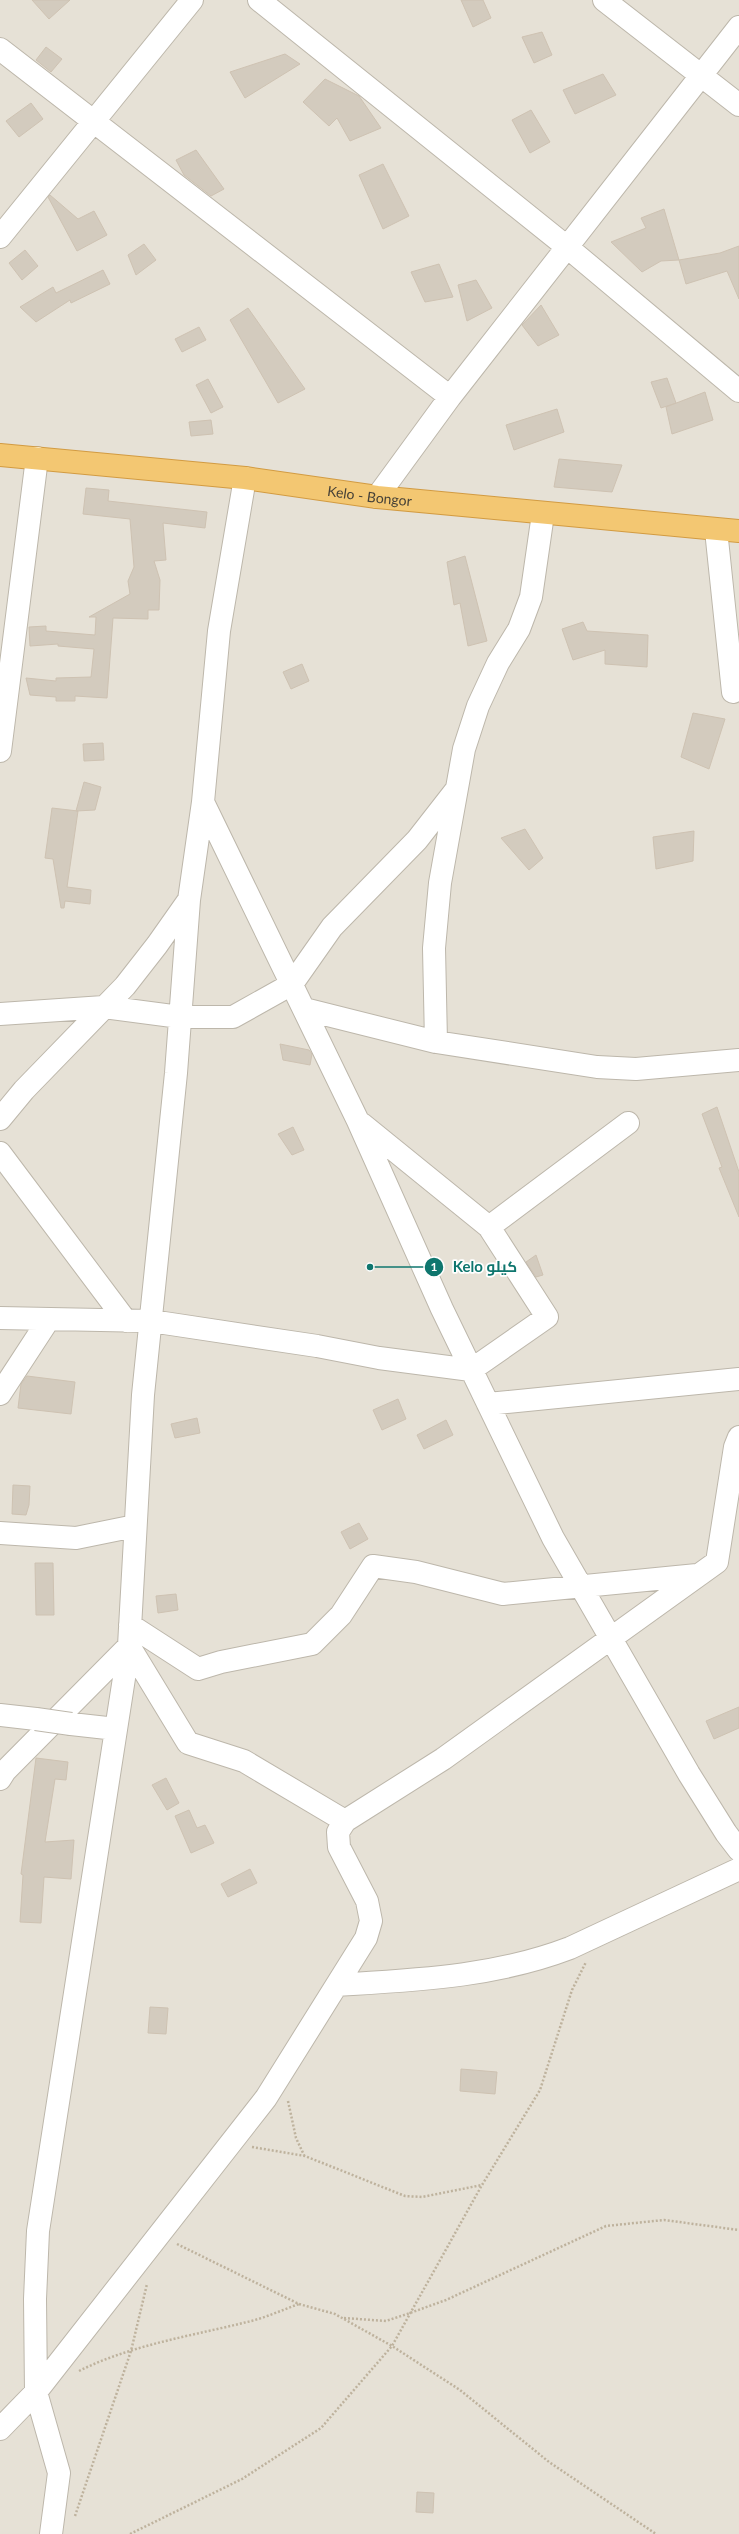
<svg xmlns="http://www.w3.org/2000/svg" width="739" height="2534" viewBox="0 0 739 2534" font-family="Lato,Cairo,sans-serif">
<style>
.residential{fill:#e6e1d6}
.building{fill:#d3cbbe;stroke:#cec2b2}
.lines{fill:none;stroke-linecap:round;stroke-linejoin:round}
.minor-casing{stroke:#bdb7ab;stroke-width:24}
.highway-casing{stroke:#d29b42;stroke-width:24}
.path{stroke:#beb29d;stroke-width:2.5;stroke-dasharray:2 2;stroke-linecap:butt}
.minor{stroke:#fff;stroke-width:22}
.highway{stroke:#f3c772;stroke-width:22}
.minor-bridge-casing{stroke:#bdb7ab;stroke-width:24;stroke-linecap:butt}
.minor-bridge{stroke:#fff;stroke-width:22}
.labels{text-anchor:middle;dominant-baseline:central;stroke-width:3.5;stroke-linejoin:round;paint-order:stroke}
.street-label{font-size:14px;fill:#454037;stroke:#fff}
.leader{fill:none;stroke:#0f766e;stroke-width:1.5}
.callout-dot{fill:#0f766e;stroke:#fff;stroke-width:1.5}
.mark-label{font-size:12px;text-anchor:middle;font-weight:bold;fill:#fff}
.callout-label{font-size:15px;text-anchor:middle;font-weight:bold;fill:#0f766e;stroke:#fff;stroke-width:3.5;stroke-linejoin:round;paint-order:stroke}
</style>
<rect width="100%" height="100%" fill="#f3efe8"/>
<!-- residential -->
<path class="residential" d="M0,0H739V2534H0Z"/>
<!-- building -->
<path class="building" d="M32,0H70L49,19Z
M461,0H483L491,18L473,27Z
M542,32L552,55L534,63L522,37Z
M46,47L62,59L51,72L36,60Z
M285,54L300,64L245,98L230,72Z
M603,74L616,95L575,114L563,90Z
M325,79L359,96L381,128L350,141L337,118L329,126L303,102Z
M31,103L43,119L19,137L6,121Z
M531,110L550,142L530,153L512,120Z
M196,150L224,189L211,196L184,175L176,160Z
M383,164L409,216L383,229L359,175Z
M50,195L78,219L94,211L107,235L77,251L48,197Z
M664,209L679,260L661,261L642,272L611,242L646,228L641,218Z
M144,244L156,260L136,275L128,255Z
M739,246V299L727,271L686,284L679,260L720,253Z
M25,250L38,266L22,280L9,263Z
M439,264L453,297L425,302L411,272Z
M103,270L110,284L71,303L70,300L36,322L20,307L53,287L56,293Z
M476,280L492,308L467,321L458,285Z
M541,305L559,335L538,346L522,325Z
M248,308L305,389L278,403L230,320Z
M199,327L206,340L182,352L175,339Z
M667,378L676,403L661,408L651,382Z
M208,379L223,407L211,413L196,385Z
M705,392L713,420L672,434L666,407Z
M557,409L564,432L514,450L506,425Z
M211,420L213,434L191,436L189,422Z
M559,459L622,465L612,492L554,487Z
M86,488L109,490L108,501L207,512L205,528L163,523L166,560L154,561L160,580L159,610H148V619L113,618L107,698L75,696V701H56V697L30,695L26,678L56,681V678L91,677L94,649L58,646V644L30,646L29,627L46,626V631L95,635L96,617H89L130,594L128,581L134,567L130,519L83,514Z
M465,556L487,641L468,646L460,603L454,605L447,562Z
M583,622L587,631L648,635L647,667L605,664V650L573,660L562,629Z
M302,664L309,681L291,689L283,672Z
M693,713L725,719L709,769L681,757Z
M103,743L104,760L84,761L83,744Z
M84,782L101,787L95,810L76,811Z
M52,808L78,811L67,887L91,890L90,904L65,901L64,908H61L53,859L45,858Z
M525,829L543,858L529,870L501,838Z
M694,831L693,861L656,869L653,837Z
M280,1044L309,1050L312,1054L310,1065L283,1060Z
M717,1107L739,1172V1217L719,1168L722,1167L702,1114Z
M293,1127L304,1150L292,1155L278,1134Z
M536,1255L543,1275L536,1277L526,1262Z
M27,1376L75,1382L71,1414L18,1408L21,1384Z
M398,1399L406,1419L382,1430L373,1410Z
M197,1418L200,1433L175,1438L171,1424Z
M446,1420L453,1435L424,1449L417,1435Z
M13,1485L30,1486L29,1505L26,1515L12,1514Z
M359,1523L368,1539L350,1549L341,1532Z
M35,1563H53L54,1615H36Z
M176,1594L178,1610L158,1613L156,1596Z
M739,1707V1728L714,1739L706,1721Z
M36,1758L68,1762L66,1780L55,1779L45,1842L74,1840L71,1879L44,1877L41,1923L20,1922L23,1875L21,1874Z
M166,1778L179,1803L167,1810L152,1785Z
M189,1810L197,1828L205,1825L214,1843L191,1853L175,1816Z
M250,1869L257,1883L228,1897L221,1884Z
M150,2007L168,2008L166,2034L148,2033Z
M461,2069L497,2072L495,2094L460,2091Z
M417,2492L434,2493L433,2513L416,2512Z"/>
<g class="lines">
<defs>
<path id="minor" d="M259,0L567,247L739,391
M604,0L739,105
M0,49L450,397
M0,237L192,0
M377,497L450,397L739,27
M716,530L733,692
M0,751L37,458
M203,802L358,1121L442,1309L553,1538L689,1774L726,1833L739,1850
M304,1009L436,1042L597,1067L636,1069L739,1060
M0,1014L104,1007L180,1017H233L292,984L332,927L417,840L456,790
M436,1042L434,948L440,883L464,749L478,706L498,663L519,629L531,597L543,514
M0,1119L24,1090L125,986L157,945L188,901
M0,1153L126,1321
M489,1227L628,1123
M0,1318L151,1321L317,1346L379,1358L471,1370L547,1317L489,1227L362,1124
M0,1394L49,1319
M488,1404L739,1379
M0,1533L76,1538L135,1526
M130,1625L198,1669L221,1662L312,1644L341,1615L373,1566L416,1572L503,1594L697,1575
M0,1715L36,1719
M71,1724L116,1729
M0,1779L5,1771L129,1646L188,1743L244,1761L345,1821
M337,1985C417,1980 494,1977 570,1948L739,1869
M0,2429L36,2392L266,2098L366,1938L371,1921L367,1901L339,1847L338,1832L345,1821L443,1759L717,1562L735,1447L739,1437
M51,2534L59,2473L36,2392L35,2299L38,2231L129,1646L143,1395L176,1073L189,900L203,802L219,631L245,478"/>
<g id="highway">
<path id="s1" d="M0,455L245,478L377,497L739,531"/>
</g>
</defs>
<!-- minor casing -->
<use href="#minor" class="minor-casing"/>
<!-- highway casing -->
<use href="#highway" class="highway-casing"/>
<!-- path -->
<path class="path" d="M288,2101L296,2138L304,2155
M252,2147L305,2156L405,2196L422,2197L482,2185
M177,2244L299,2304L335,2314L392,2346L460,2390L549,2462L656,2534
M344,2318L386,2321L410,2313L446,2300L606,2226L664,2220L739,2230
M79,2371C131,2345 191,2336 247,2322C265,2318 282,2310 299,2304
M75,2516L131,2351L147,2284
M130,2534L242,2479L321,2428L392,2346L482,2185L540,2090L572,1990L586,1962"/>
<!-- minor -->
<use href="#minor" class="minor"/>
<!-- highway -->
<use href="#highway" class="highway"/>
<defs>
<path id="minor-bridge" d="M36,1719L71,1724"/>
</defs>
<!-- minor-bridge casing -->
<use href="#minor-bridge" class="minor-bridge-casing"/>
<!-- minor-bridge -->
<use href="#minor-bridge" class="minor-bridge"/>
</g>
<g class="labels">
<!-- street labels -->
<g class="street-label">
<text stroke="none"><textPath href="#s1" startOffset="372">Kelo - Bongor</textPath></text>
</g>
</g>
<!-- callouts -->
<path class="leader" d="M370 1267L434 1267"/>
<g class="callout-dot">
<circle cx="370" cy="1267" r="4"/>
<circle cx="434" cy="1267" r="10"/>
</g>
<g class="mark-label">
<text x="434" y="1271">1</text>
</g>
<g class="callout-label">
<text x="485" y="1272">Kelo كيلو</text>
</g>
</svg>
